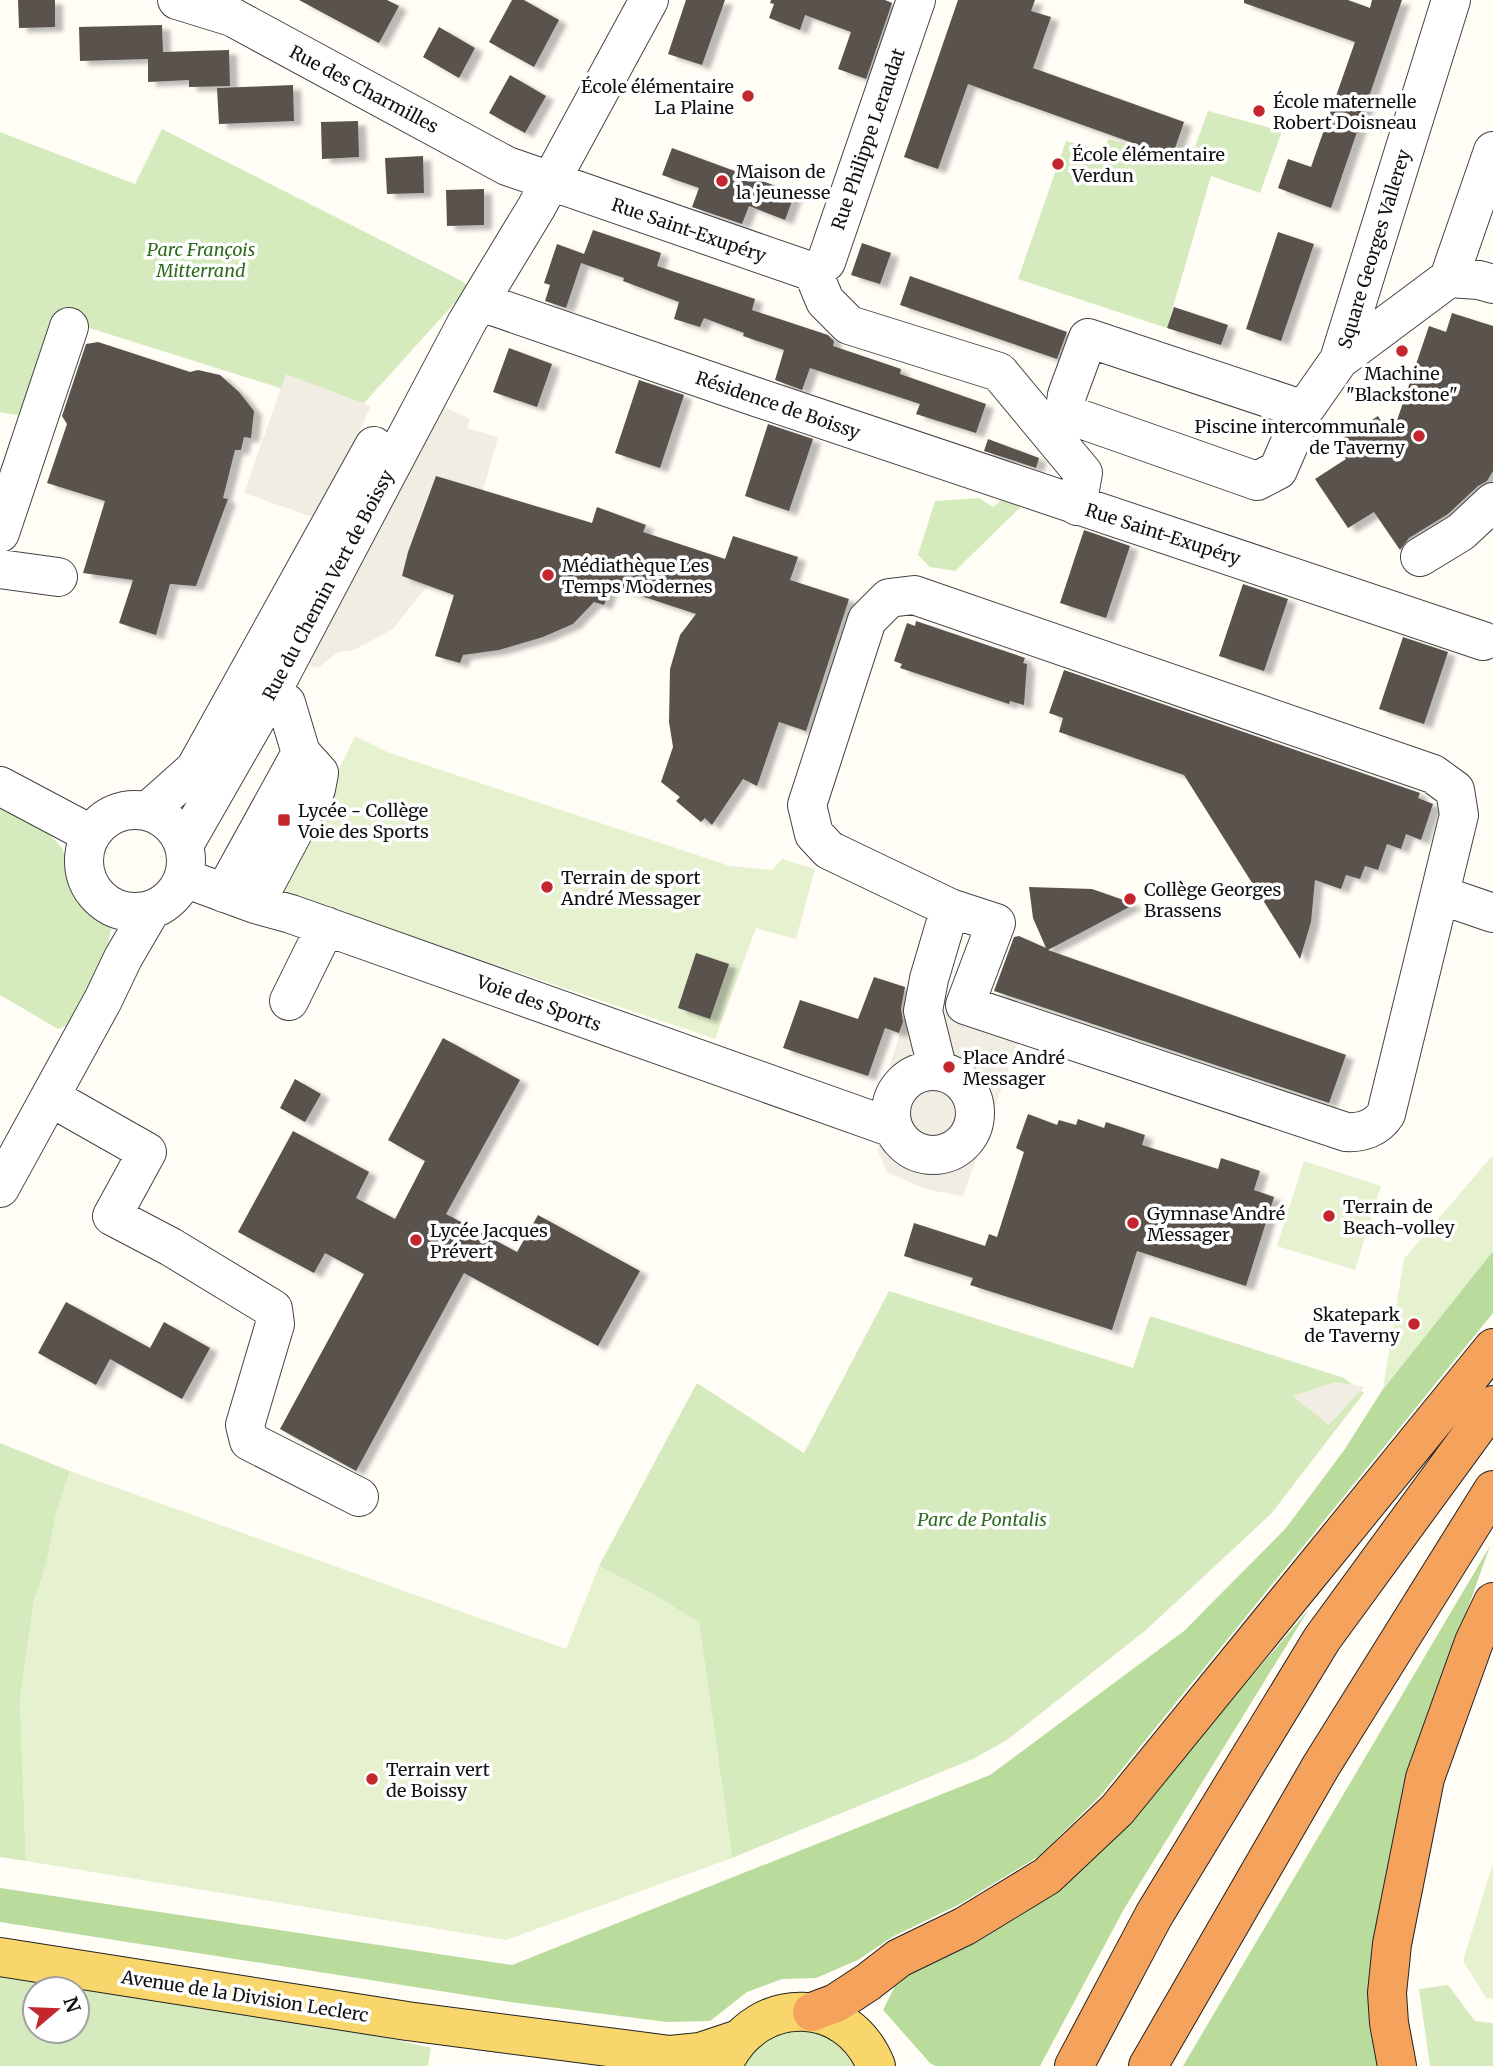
<svg xmlns="http://www.w3.org/2000/svg" width="1493" height="2066" viewBox="0 0 1493 2066" font-family="Merriweather,serif">
<style>
.green{fill:#d5ebbd;fill-rule:evenodd}
.forest{fill:#b9dc9c}
.pitch{fill:#e6f2cf}
.plaza{fill:#f1ede2}
.building{fill:#5a524d;filter:url(#shadow)}
.lines{fill:none;stroke-linecap:round;stroke-linejoin:round}
.minor-casing{stroke:#444;stroke-width:40}
.major-casing{stroke:#222;stroke-width:40}
.highway-casing{stroke:#222;stroke-width:40}
.minor{stroke:#fff;stroke-width:38}
.major{stroke:#f9d66b;stroke-width:38}
.highway{stroke:#f5a25d;stroke-width:38}
.poi-dot{fill:#c4262e;stroke:#fff;stroke-width:2.5}
.labels{text-anchor:middle;dominant-baseline:central;stroke-width:7;stroke-linejoin:round;paint-order:stroke}
.poi-label{font-size:18px;fill:#111;stroke:#fff;text-anchor:start}
.street-label{font-size:18px;fill:#111;stroke:#fff}
.park-label{font-size:18px;font-style:italic;fill:#2f6b1f;stroke:#fff}
</style>
<defs>
<filter id="shadow"><feDropShadow dx="8" dy="4.5" stdDeviation="2" flood-color="#0004"/></filter>
</defs>
<rect width="100%" height="100%" fill="#fffdf5"/>
<!-- green -->
<path class="green" d="M1208,111L1282,131L1260,193L1211,176L1167,328L1018,279L1066,141L1102,151L1109,139L1189,163Z
M162,129L452,276L470,286L356,412L61,319L28,417L0,412V132L135,184Z
M1020,486L1038,490L955,571L930,567L918,555L935,501L979,498L993,507Z
M0,803L42,826L62,848L71,873L95,917L112,925L102,971L73,1023L58,1029L0,995Z
M889,1291L1133,1368L1150,1316L1344,1378L1364,1393L1271,1514L1146,1630L1007,1740L973,1759L732,1858L699,1623L658,1597L599,1566L697,1383L804,1453Z
M0,1443L70,1471L56,1514L47,1561L34,1602L20,1699L26,1861L0,1857Z
M0,1977L332,2025L431,2048L428,2066H0ZM35,1989H77V2031H35Z
M1448,1985L1475,2021L1493,2023V2066H1430L1419,1989Z
M809,2029L838,2041L858,2066H744C762,2037 777,2033 809,2029Z"/>
<!-- forest -->
<path class="forest" d="M1493,1251V1313L1100,1796L1039,1856L960,1904L892,1937L858,1960L816,1978L782,1979L747,1992L710,2021L667,2022L510,2002L0,1922V1888L512,1965L990,1775L1184,1631L1286,1528L1345,1449L1383,1389Z
M1490,1546L1450,1658L1370,1996L1369,2026L1378,2066H1183Z
M1309,1609L1124,1909L1040,2066H935L930,2063L883,2010L901,1974L1130,1820Z"/>
<!-- pitch -->
<path class="pitch" d="M355,736L387,752L730,866L772,870L782,859L815,869L796,939L756,928L715,1039L281,892Z
M1493,1155V1251L1383,1389L1404,1259Z
M1304,1161L1381,1186L1355,1270L1277,1246Z
M70,1471L566,1649L599,1566L658,1597L699,1623L732,1858L506,1940L26,1861L20,1699L34,1602L47,1561L56,1514Z
M1493,1863V1999L1486,1998L1463,1961Z"/>
<!-- plaza -->
<path class="plaza" d="M286,374L371,406L318,519L244,493Z
M440,405L470,419L467,428L498,437L454,595L427,586L393,629L354,650L338,652L318,668L306,664Z
M911,999L1020,1036L963,1196L925,1189L887,1172L878,1151L879,1099Z
M1336,1382L1364,1387L1329,1425L1292,1396Z"/>
<!-- building -->
<path class="building" d="M18,0H55V27L19,28Z
M299,0H387L399,6L379,43Z
M512,0H524L559,20L534,67L489,42Z
M686,0H725L702,65L668,54Z
M771,0H885L892,3L866,79L838,69L851,32L805,15L800,30L769,18L774,4L770,3Z
M958,0H1035L1031,11L1051,17L1033,68L1184,122L1172,157L968,84L938,169L904,157Z
M1244,0H1348L1370,8L1372,0H1402L1331,208L1278,188L1288,159L1311,167L1355,42L1244,3Z
M162,25L163,52L229,50L230,86L189,87V80L148,82V59L80,61L79,27Z
M439,27L475,48L459,78L423,57Z
M510,75L546,96L525,133L489,113Z
M293,85L294,121L219,124L217,88Z
M358,121L359,157L322,159L321,122Z
M672,148L795,193L785,220L749,206L742,224L692,207L699,188L662,175Z
M423,156L424,193L387,194L385,158Z
M484,189V225L447,226L446,190Z
M593,230L661,253L657,266L755,299L752,310L828,335L834,341L833,346L901,369L900,374L986,404L976,433L916,414L920,404L810,368L802,390L775,380L784,350L743,336L744,333L704,318L700,327L674,319L679,302L623,281L624,278L581,263L566,308L545,301L550,285L544,283L557,244L584,254Z
M1278,232L1314,244L1281,341L1246,329Z
M862,243L891,253L880,284L851,275Z
M910,276L1067,332L1057,359L900,305Z
M1174,307L1228,325L1221,345L1167,328Z
M1452,313L1493,326V471L1487,481L1478,486L1448,514L1409,538L1400,550L1374,512L1348,528L1315,479L1346,459L1335,443L1378,416L1391,438L1429,326L1446,332Z
M98,342L190,372L198,370L220,375L239,392L254,411L251,438L244,437L241,450H235L223,498L228,499L196,586L170,584L156,635L119,623L133,580L83,573L105,501L47,483L67,424L62,416L86,344Z
M509,348L552,364L537,407L493,392Z
M639,380L684,395L660,468L615,453Z
M768,424L813,439L789,511L745,496Z
M988,439L1039,458L1036,468L984,451Z
M436,476L592,523L597,507L646,525L643,532L725,559L733,536L798,557L790,580L849,599L806,731L779,722L757,786L743,779L712,825L705,818L701,822L676,801L680,797L661,782L673,747L669,722L670,669L680,635L696,614L611,586L604,605L594,602L573,624L543,637L499,650L463,655L460,663L435,656L454,595L402,576L408,552Z
M1084,530L1130,546L1106,618L1060,603Z
M1243,584L1288,599L1264,671L1219,656Z
M916,621L1025,658L1023,663L1027,664L1024,705L1010,701L1009,704L900,668L902,664L894,661L907,623L915,626Z
M1403,637L1448,652L1424,724L1379,709Z
M1064,670L1420,793L1418,798L1433,804L1421,840L1406,834L1401,849L1387,844L1378,870L1365,866L1360,879L1346,875L1341,889L1315,880L1311,922L1300,959L1184,775L1059,732L1063,718L1049,713Z
M1029,887L1092,889L1135,904L1048,950L1346,1055L1329,1103L994,991L1014,937L1019,936L1046,948L1033,918Z
M696,953L729,964L710,1019L678,1008Z
M874,977L905,987L901,1008L903,1022L899,1033L885,1028L868,1076L783,1048L800,1000L858,1019Z
M443,1038L520,1080L446,1214L517,1252L538,1215L640,1271L598,1346L464,1273L356,1471L280,1429L364,1274L325,1253L314,1273L238,1232L293,1131L369,1172L356,1198L395,1219L425,1161L388,1140Z
M295,1079L321,1094L305,1122L280,1108Z
M1028,1114L1057,1125L1059,1120L1076,1125L1078,1119L1104,1128L1106,1122L1145,1135L1142,1145L1218,1169L1221,1158L1260,1171L1254,1190L1274,1197L1246,1286L1137,1251L1112,1330L970,1285L973,1278L904,1256L914,1223L985,1246L989,1234L997,1237L1024,1152L1016,1148Z
M66,1302L150,1348L164,1322L210,1348L182,1399L110,1359L96,1385L38,1353Z"/>
<g class="lines">
<defs>
<path id="minor" d="M177,0L232,17L507,166L813,272L825,301L849,325L999,372L1083,473L1077,506
M1451,0L1339,360L1449,278L1493,151
M813,272L826,262L916,0
M1449,278L1479,280L1493,284
M481,302L756,397L1483,641
M1304,410L1088,338L1067,395L1065,409L1072,416L1257,481L1278,470L1304,410L1339,360
M0,533L69,327
M1420,557L1461,532L1493,502
M0,569L58,577
M0,786L81,829L90,837
M84 861a51 51 0 1 1 102 0a51 51 0 1 1-102 0Z
M148,811L195,769L374,446
M184,845L271,693L467,322L536,208L649,0
M184,878L255,904L291,914L893,1128
M224,893L301,753
M1439,899L1455,900L1493,913
M255,904L316,789L319,773L301,753L286,703L271,693
M289,1001L326,926
M938,1071L923,1011L929,979L950,908L829,850L814,834L807,805L867,620L889,598L914,595L1433,774L1455,790L1459,815L1386,1114C1377,1128 1362,1133 1346,1132L965,1005L996,923L950,908
M891 1113a42 42 0 1 1 84 0a42 42 0 1 1-84 0Z
M50,1097L147,1152L112,1216L171,1247L273,1309L275,1324L245,1425L249,1441L359,1497
M0,1188L103,1000L123,958L151,910"/>
<path id="major" d="M0,1957L407,2021L670,2055L700,2052L739,2039
M725,2061C759,1993 848,1996 876,2066"/>
<path id="highway" d="M812,2012L836,2003L868,1982L899,1958L965,1926L1047,1876L1117,1810L1493,1348
M1074,2066L1154,1915L1322,1639L1493,1405
M1148,2066L1321,1766L1493,1490
M1397,2066L1389,2023L1387,1993L1392,1944L1425,1778L1474,1642L1493,1602"/>
</defs>
<!-- minor casing -->
<use href="#minor" class="minor-casing"/>
<!-- major casing -->
<use href="#major" class="major-casing"/>
<!-- highway casing -->
<use href="#highway" class="highway-casing"/>
<!-- minor -->
<use href="#minor" class="minor"/>
<!-- major -->
<use href="#major" class="major"/>
<!-- highway -->
<use href="#highway" class="highway"/>
</g>
<!-- markers -->
<g class="poi-dot">
<circle cx="748" cy="96" r="7"/>
<circle cx="1259" cy="111" r="7"/>
<circle cx="1058" cy="164" r="7"/>
<circle cx="722" cy="181" r="7"/>
<circle cx="1402" cy="351" r="7"/>
<circle cx="1419" cy="436" r="7"/>
<circle cx="548" cy="575" r="7"/>
<rect x="277" y="813" width="14" height="14" rx="3.5"/>
<circle cx="547" cy="887" r="7"/>
<circle cx="1130" cy="899" r="7"/>
<circle cx="949" cy="1067" r="7"/>
<circle cx="1329" cy="1216" r="7"/>
<circle cx="1133" cy="1223" r="7"/>
<circle cx="416" cy="1240" r="7"/>
<circle cx="1414" cy="1324" r="7"/>
<circle cx="372" cy="1779" r="7"/>
</g>
<g class="labels">
<!-- poi labels -->
<g class="poi-label">
<text x="734" y="86" text-anchor="end">École élémentaire<tspan x="734" dy="21">La Plaine</tspan></text>
<text x="1273" y="101">École maternelle<tspan x="1273" dy="21">Robert Doisneau</tspan></text>
<text x="1072" y="154">École élémentaire<tspan x="1072" dy="21">Verdun</tspan></text>
<text x="736" y="171">Maison de<tspan x="736" dy="21">la jeunesse</tspan></text>
<text x="1402" y="373" text-anchor="middle">Machine<tspan x="1402" dy="21">"Blackstone"</tspan></text>
<text x="1405" y="426" text-anchor="end">Piscine intercommunale<tspan x="1405" dy="21">de Taverny</tspan></text>
<text x="562" y="565">Médiathèque Les<tspan x="562" dy="21">Temps Modernes</tspan></text>
<text x="298" y="810">Lycée - Collège<tspan x="298" dy="21">Voie des Sports</tspan></text>
<text x="561" y="877">Terrain de sport<tspan x="561" dy="21">André Messager</tspan></text>
<text x="1144" y="889">Collège Georges<tspan x="1144" dy="21">Brassens</tspan></text>
<text x="963" y="1057">Place André<tspan x="963" dy="21">Messager</tspan></text>
<text x="1343" y="1206">Terrain de<tspan x="1343" dy="21">Beach-volley</tspan></text>
<text x="1147" y="1213">Gymnase André<tspan x="1147" dy="21">Messager</tspan></text>
<text x="430" y="1230">Lycée Jacques<tspan x="430" dy="21">Prévert</tspan></text>
<text x="1400" y="1314" text-anchor="end">Skatepark<tspan x="1400" dy="21">de Taverny</tspan></text>
<text x="386" y="1769">Terrain vert<tspan x="386" dy="21">de Boissy</tspan></text>
</g>
<!-- street labels -->
<g class="street-label">
<text transform="translate(364 89) rotate(28)">Rue des Charmilles</text>
<text transform="translate(868 139) rotate(-71)">Rue Philippe Leraudat</text>
<text transform="translate(689 230) rotate(19)">Rue Saint-Exupéry</text>
<text transform="translate(1374 249) rotate(-73)">Square Georges Vallerey</text>
<text transform="translate(778 405) rotate(19)">Résidence de Boissy</text>
<text transform="translate(1163 534) rotate(18)">Rue Saint-Exupéry</text>
<text transform="translate(328 585) rotate(-62)">Rue du Chemin Vert de Boissy</text>
<text transform="translate(539 1003) rotate(20)">Voie des Sports</text>
<text transform="translate(245 1996) rotate(9)">Avenue de la Division Leclerc</text>
</g>
<!-- park labels -->
<g class="park-label">
<text x="201" y="249">Parc François<tspan x="201" dy="21">Mitterrand</tspan></text>
<text x="982" y="1519">Parc de Pontalis</text>
</g>
</g>
<!-- north arrow -->
<g transform="translate(56 2010) rotate(71)"><circle r="33" fill="#ffffff" stroke="#a0a0a0" stroke-width="2"/>
<path d="M0-5L12 26L0 18L-12 26Z" fill="#c4262e"/>
<text y="-10" font-size="19" font-weight="bold" text-anchor="middle" fill="#111111">N</text>
</g>
</svg>
